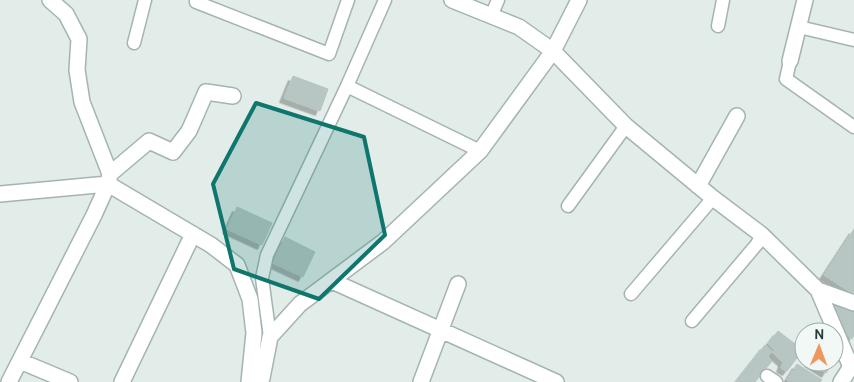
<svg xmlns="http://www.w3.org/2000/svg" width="854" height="382" viewBox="0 0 854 382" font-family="Cabin,sans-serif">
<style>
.building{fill:#b7c6c2;stroke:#b5c5c1;filter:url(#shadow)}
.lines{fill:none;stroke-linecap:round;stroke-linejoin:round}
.service-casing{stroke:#a5b4b1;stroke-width:15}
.minor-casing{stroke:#a5b4b1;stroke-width:18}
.tertiary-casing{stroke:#a5b4b1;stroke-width:18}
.service{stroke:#fff;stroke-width:12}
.minor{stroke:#fff;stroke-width:15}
.tertiary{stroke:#fff;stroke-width:15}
.marked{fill:#0f766e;fill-opacity:0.2;stroke:#0f766e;stroke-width:4;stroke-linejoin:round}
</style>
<defs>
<filter id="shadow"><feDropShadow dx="-4.5" dy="4.5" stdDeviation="0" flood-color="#0004"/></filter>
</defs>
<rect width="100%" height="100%" fill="#e2ece9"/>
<!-- building -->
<path class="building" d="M293,76L328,89L320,111L284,98Z
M237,207L272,223L262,245L227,229Z
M854,229V292L852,293L824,275Z
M285,237L315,252L303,277L273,263Z
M840,302L854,309V336L852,339L840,330L833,309Z
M778,331L803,350L787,371L781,368L783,362L773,353L774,349L768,344Z
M765,345L772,351L767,357L772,361L755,382H736Z
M809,362H833L826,373Z
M797,364L822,380L820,382H790L787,380Z"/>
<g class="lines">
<defs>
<path id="service" d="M196,0V2L329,54L348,0
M491,16L498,0
M718,26L723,0
M799,27L854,40
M134,43L145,0
M790,61L786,79L854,127
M347,86L480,151
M568,206L626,126
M631,294L713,198
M692,321L757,244L762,235
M270,337L262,278L267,255L347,86L385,0
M767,376L776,382"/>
<path id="minor" d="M452,0L519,27L553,51L626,126L713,198L762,235L818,290L851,367
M790,61L805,0
M110,174L149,141L173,152L189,131L206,92L233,96
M698,186L737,116
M0,194L108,184L211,245L237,265L250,299L254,333L249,382
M332,281L556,382
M818,290L854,303
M20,361L70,382
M9,382L94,215L108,184L110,174L82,102L77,70L79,39L66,14L50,0
M122,382L193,234
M259,382L262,378L270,337L300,304L383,242L480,151L553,51L579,0
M421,382L458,284"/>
<path id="tertiary" d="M841,382L854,362"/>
</defs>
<!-- service casing -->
<use href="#service" class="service-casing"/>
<!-- minor casing -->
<use href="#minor" class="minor-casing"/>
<!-- tertiary casing -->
<use href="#tertiary" class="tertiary-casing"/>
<!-- service -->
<use href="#service" class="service"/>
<!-- minor -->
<use href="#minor" class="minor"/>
<!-- tertiary -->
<use href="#tertiary" class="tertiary"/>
</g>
<!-- marked area -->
<path class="marked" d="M256,103L364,137L385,235L319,299L234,269L213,184Z"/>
<!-- north arrow -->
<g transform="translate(819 347) rotate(1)"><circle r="24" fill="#f2f8f6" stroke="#9fadaa"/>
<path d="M0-4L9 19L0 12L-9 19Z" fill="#ed975f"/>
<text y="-8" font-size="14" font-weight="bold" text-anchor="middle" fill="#233c39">N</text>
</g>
</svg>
